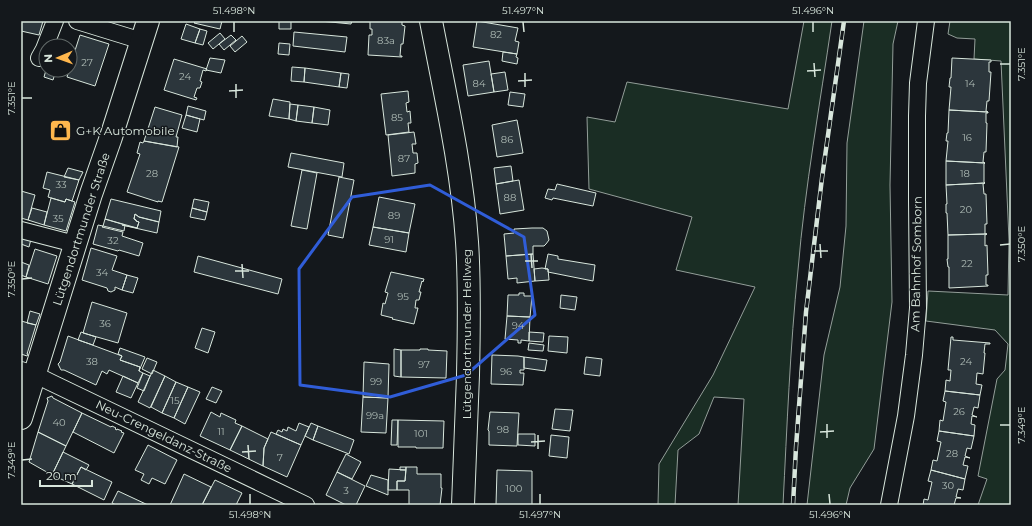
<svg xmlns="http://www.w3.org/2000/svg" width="1032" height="526" viewBox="0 0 1032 526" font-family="Montserrat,sans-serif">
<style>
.green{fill:#1a2d24;stroke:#939e99}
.building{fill:#2c363c;stroke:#d8e6dc}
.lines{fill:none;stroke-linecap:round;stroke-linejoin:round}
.street-casing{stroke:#d8e6dc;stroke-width:18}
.secondary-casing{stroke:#d8e6dc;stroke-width:24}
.street{stroke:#14181c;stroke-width:16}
.secondary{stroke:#14181c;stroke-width:22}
.rail-casing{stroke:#d8e6dc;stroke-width:4.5}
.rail{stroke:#14181c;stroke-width:3;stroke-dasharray:9;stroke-linecap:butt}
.marked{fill:none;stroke:#305dd8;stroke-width:3;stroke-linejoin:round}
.ticks{fill:none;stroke:#d8e6dc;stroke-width:1.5}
.labels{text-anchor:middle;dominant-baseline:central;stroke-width:3;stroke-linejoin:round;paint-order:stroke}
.number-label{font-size:10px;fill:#adbab4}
.poi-label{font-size:12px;fill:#d8e6dc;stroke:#14181c;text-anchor:start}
.street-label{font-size:12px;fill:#d8e6dc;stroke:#14181c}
.neatline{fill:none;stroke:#d8e6dc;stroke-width:1.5}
.ticks-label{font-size:10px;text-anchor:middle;fill:#d8e6dc}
</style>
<rect width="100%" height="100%" fill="#14181c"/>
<!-- green -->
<path class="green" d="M804,21H832C820,104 805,186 798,270C790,348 787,427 783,505H738L744,399L714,397L699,434L678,450L675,505H658L659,464L713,375L755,287L676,270L692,217L589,189L587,117L615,122L627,82L788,109Z
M864,21H898L893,44L890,185L892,302L874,449L850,488L846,505H807L824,355L840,287L846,226L847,143Z
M950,21H1011V505H978L987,479L978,476L997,379L1005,370L1008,344L995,330L926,321L928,291L1008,295L1009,240L1001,61L974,59L975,39L957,38L948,34Z"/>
<!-- building -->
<path class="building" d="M21,21H43L39,35L21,31Z
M196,21H222L220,29L194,23Z
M279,21H291V29H279Z
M320,21H352L351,24Z
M370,21H402V25L405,26L403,44H401L400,56H402V57L368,55L369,35H372V29H370Z
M477,21L518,28L515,41L519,42L517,54L473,47Z
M186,24L200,29L195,43L181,39Z
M200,29L207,31L203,45L195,43Z
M294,32L347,37L345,52L293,46Z
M220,33L225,39L213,49L208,43Z
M80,35L109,44L95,86L67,77L69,70H70V66Z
M231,35L236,40L224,50L219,44Z
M242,36L247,42L235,52L230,46Z
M279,43L290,44L289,55L278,54Z
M503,52L517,54L516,57L518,58L517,64L502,61Z
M210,58L225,60L221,73L206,70Z
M952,58L991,60V62H989V72H991L989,101H987L986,111L988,112L949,110L951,87H949L950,78H951Z
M174,59L207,69L206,71L203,70L200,81L202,82L200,88H197L194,97L197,98L196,100L164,90Z
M489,61L494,92L468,96L463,65Z
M292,67L305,68L304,82L291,81Z
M305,68L341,73L339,87L304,82Z
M46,70H56L53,80L44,77Z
M505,72L508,90L494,92L491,74Z
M341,73L349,74L347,88L339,87Z
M408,91L409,102L406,103L407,112L410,111L411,123H408L409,132L386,135L381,94Z
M510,92L525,94L523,107L508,105Z
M273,99L290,102L289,119L269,116Z
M290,104L298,105L296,121L289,119Z
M298,105L314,107L312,123L296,121Z
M188,106L206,111L204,120L186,115Z
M155,107L182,115L176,137H178L177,147L144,141Z
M314,107L330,110L328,125L312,123Z
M949,110L988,112V113H986V123H987L986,152H984L983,162L985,163L946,161L948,141H946L947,133H948Z
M186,115L200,119L197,132L182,128Z
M517,120L523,153L497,157L492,125Z
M414,132L416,144H412L413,153H417L418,163L415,164V173L392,176L388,135Z
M144,141L179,147L162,202L158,201V202L127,192L140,154L137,153L140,142L143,143Z
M291,153L344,163L342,177L288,167Z
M946,161L985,163L984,164V182L985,183L946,185Z
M511,166L513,181L496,184L494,168Z
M68,168L83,172L79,180L64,177Z
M302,170L317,173L307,229L291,226Z
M47,172L79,180L72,201L66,199L65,202L48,197L50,190L43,188Z
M339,177L354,180L343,238L328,235Z
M519,180L524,210L500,214L496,184Z
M985,183L983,184L984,194H986L987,224H985V234H987L948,235L947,213H946V204H947L946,185Z
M557,184L596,193L593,206L553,198L552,200L545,198L548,189L555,190Z
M21,191L35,195L28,220L21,218Z
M379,197L415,204L409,233L373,227Z
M51,198L65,202L66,199L75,202L66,231L44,225Z
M111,199L161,211L159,222L139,217L135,214L134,219L136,220V221L139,222L137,228L105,219Z
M194,199L209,202L207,212L192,208Z
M32,208L47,212L44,225L28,220Z
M192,208L207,212L205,220L190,217Z
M135,214L139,217L159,222L157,233L122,225L137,228L139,222L136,221V220L134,219Z
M105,219L125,225L124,231L103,226Z
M98,225L103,226L102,227L123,232L122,236L143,243L139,256L119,250L118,251L93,244Z
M373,227L409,233L406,252L369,245Z
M532,228H543L547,231L549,240L546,244L544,246H533V254L506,256L504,234L514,233V229Z
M987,234L985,235V246L987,245L988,275H986V285H988V286L949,288V267H948L947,259H948V235Z
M21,236L31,239L29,247L21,244Z
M91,248L117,256L112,270L127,275L122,290L115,287V290L111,292L108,291L107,288L82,280Z
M35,249L57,256L48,284L26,277Z
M533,254L535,281L517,283V278L508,279L506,256Z
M548,254L558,256V259L595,265L593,281L548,272V269H545Z
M198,256L282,279L278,294L194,272Z
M21,262L29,265L26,277L21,275Z
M542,268L548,269L549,280L535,281L534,269Z
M391,272L424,279L423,282L422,281L419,292H421L419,300H416L415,308H418L414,324L392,319L393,318L381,315L383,303L385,304L388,293L385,292Z
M127,275L138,278L133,293L122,290Z
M519,293H524V296H532L530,317L507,316L508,295H519Z
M561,295L577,297L575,310L560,308Z
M92,302L127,313L118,343L83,333Z
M30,311L40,314L36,325L27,323Z
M507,316L530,317L529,341L521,340V343H518V340L505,339Z
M21,321L36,325L27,354H28L27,356L21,354Z
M202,328L215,332L208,353L195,348Z
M81,332L96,337L93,345L78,340Z
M529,332L544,333L543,342L529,341Z
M68,336L122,356L120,360L140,367L139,371L143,373L138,383L109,370L107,374L102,371L96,385L64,370H61L58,364L60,362Z
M549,336L568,337L567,353L548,351Z
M951,337H953V340L990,343V344H985L984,353H985L983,374L977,373L976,384L982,385L980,395L945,391L946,380L950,381L951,370H948Z
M529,343L544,345L543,351L528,350Z
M120,348L145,357L139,371L140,367L120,360L122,356L118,354Z
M394,349L401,350V377L394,376Z
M420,349H428V350L447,351L446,378L401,377V350H420Z
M492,355L518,356L524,357V370H520V373H524L523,385L491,384Z
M524,357L547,360L545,371L524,368Z
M586,357L602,359L600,376L584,374Z
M147,358L157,362L152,374L142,369Z
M364,362L389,364L388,398L363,397Z
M153,370L165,376L150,408L138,402Z
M143,373L150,376L144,391L137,388Z
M123,376L138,383L131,398L116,392Z
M165,376L176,382L162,413L151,407Z
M176,382L188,387L174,418L162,413Z
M188,387L200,392L185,424L174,418Z
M212,387L222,391L216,403L206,399Z
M945,391L980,395L978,408L974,407L972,415L977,417L972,416L971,424L975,425L974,436L939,431L940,420L943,421L946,402L943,401Z
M52,396L53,398L82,413L66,446L38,432L48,401L47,398Z
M363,397L388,398L386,433L361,432Z
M555,409L573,410L570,431L552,429Z
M211,412L220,417L221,413L236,420L235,423L242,426L230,450L200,436Z
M490,412L519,413L517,446L489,445V431L488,430Z
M82,413L111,427L112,426L116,428L115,429L117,430V429L122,431L121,432L124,433L114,453L73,432Z
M392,420H398L397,445H391Z
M398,420L444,421L443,448H416V447H398Z
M299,423L309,427L301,445L276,434L278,430L282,432L283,429L287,431L288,427L296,431Z
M311,423L318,426L313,440L305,436Z
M242,426L268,439L264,448L263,466L230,450Z
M318,426L354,440L349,454L313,440Z
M939,431L974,436L971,449L967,448L965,456L970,458L965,457L963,465L968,466L965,479L931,470L933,460L937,461L941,442L937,441Z
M38,432L66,446L52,475L29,462Z
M271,432L301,445L287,477L263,466L264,448Z
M518,434H535V446L518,445Z
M551,435L569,437L567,458L549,456Z
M148,445L177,460L165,484L152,478L149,484L141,480L144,474L135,470Z
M63,452L89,465L86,470L81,467L72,484L52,475Z
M346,454L361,462L352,479L337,472Z
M81,467L112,482L104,500L72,484Z
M400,467H406V470H400Z
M406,467H417V474H441V488H442L440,505H409V490H397V481H405Z
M389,469L406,470L405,481H397V490H388Z
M497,470L532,471V505H496Z
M931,470L965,479L963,490L958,489L956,497L961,498H956L954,505H923L924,499L928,500L932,482L928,481Z
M337,472L365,486L356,505H346L326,495Z
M184,474L211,487L202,505H170Z
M371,475L388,480V495L366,486Z
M215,480L242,493L236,505H202Z
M118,491L148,505H116L112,503Z"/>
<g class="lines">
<defs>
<path id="street" d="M77,21L142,41
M39,58L44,49L55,21
M21,230L75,244
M21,370L34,374L50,382L306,505
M889,505L906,416L914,355L918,308L917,200V116L918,83L926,21"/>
<path id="secondary" d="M431,21C445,94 462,168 467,242C470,286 469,331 468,375C466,418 465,462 463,505
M21,418L91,194L111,137L148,21"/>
</defs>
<!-- street casing -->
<use href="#street" class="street-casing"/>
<!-- secondary casing -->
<use href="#secondary" class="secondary-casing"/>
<!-- street -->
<use href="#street" class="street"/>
<!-- secondary -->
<use href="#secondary" class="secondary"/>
<defs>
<path id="rail" d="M793,505L796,447L806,312L822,178L844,21"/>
</defs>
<!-- rail casing -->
<use href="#rail" class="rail-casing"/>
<!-- rail -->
<use href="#rail" class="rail"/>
</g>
<!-- marked area -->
<path class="marked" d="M430,185L524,237L535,315L466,375L390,397L300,385L299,269L352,197Z"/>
<!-- ticks -->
<path class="ticks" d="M234,22V32M523,22L524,32M813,22V32M814,63L815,77M1000,64H1010M807,71L821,70M525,73V87M518,81L532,80M236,84V98M229,91L243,90M22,98H32M820,244L821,258M1000,245L1010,244M814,251H828M531,254L532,268M525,261H538M242,264L243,278M235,271H249M22,279L32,278M827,424V438M1000,425H1010M820,432L834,431M538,435V449M531,442L545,441M248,445L249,459M242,452L256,451M22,460L32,459M250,494V504M540,494V504M829,494L830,504"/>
<!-- icons -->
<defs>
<symbol id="shop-square" viewBox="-11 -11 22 22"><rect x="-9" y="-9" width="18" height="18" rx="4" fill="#ffb74d" stroke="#14181c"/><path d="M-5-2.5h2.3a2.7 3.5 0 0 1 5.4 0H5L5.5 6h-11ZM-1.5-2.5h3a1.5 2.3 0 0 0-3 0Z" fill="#111"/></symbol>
</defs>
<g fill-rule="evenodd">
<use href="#shop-square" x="48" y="118" width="25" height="25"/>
</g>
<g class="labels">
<!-- number labels -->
<g class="number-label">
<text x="496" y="34">82</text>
<text x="386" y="40">83a</text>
<text x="87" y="62">27</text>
<text x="185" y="76">24</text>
<text x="479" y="83">84</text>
<text x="970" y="83">14</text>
<text x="397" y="117">85</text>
<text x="967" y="137">16</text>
<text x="507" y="139">86</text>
<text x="404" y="158">87</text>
<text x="152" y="173">28</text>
<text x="965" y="173">18</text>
<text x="61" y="184">33</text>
<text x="510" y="197">88</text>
<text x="966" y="209">20</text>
<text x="394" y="215">89</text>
<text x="58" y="218">35</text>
<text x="389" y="239">91</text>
<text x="113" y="240">32</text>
<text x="967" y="263">22</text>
<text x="102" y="272">34</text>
<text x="403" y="296">95</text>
<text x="105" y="323">36</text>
<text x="518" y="325">94</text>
<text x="92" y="361">38</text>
<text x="966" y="361">24</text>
<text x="424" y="364">97</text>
<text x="506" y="371">96</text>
<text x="376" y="381">99</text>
<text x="175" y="400">15</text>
<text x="959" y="411">26</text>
<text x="375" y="415">99a</text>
<text x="59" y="422">40</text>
<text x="503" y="429">98</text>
<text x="221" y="431">11</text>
<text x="421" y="433">101</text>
<text x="952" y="453">28</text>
<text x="280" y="457">7</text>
<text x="948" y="485">30</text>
<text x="514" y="488">100</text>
<text x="346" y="490">3</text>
</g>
<!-- poi labels -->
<g class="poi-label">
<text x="76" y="130">G+K Automobile</text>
</g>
<!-- street labels -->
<g class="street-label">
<text transform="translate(81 229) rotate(-72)">Lütgendortmunder Straße</text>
<text transform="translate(916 264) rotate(-89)">Am Bahnhof Somborn</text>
<text transform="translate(466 334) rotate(-90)">Lütgendortmunder Hellweg</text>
<text transform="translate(164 436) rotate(26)">Neu-Crengeldanz-Straße</text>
</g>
</g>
<!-- border -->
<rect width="1032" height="526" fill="none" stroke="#14181c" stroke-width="44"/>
<!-- north arrow -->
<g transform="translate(58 58) rotate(268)"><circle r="19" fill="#14181c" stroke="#626a69"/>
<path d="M0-3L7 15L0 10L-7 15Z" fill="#ffb74d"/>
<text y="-6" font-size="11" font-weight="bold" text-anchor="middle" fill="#d8e6dc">N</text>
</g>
<!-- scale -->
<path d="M40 480v6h52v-6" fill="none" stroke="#d8e6dc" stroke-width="2"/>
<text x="46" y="480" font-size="12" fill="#d8e6dc" stroke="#14181c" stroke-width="3" paint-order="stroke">20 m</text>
<rect x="22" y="22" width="988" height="482" class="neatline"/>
<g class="ticks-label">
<text x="234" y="14">51.498°N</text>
<text x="523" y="14">51.497°N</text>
<text x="813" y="14">51.496°N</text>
<text transform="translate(1021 64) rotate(-90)" y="4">7.351°E</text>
<text transform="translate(11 98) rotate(-90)" y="4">7.351°E</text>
<text transform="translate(1021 244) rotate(-90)" y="4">7.350°E</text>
<text transform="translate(11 279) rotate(-90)" y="4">7.350°E</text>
<text transform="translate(1021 425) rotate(-90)" y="4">7.349°E</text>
<text transform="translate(11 460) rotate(-90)" y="4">7.349°E</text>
<text x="250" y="518">51.498°N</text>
<text x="540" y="518">51.497°N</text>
<text x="830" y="518">51.496°N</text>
</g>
</svg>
